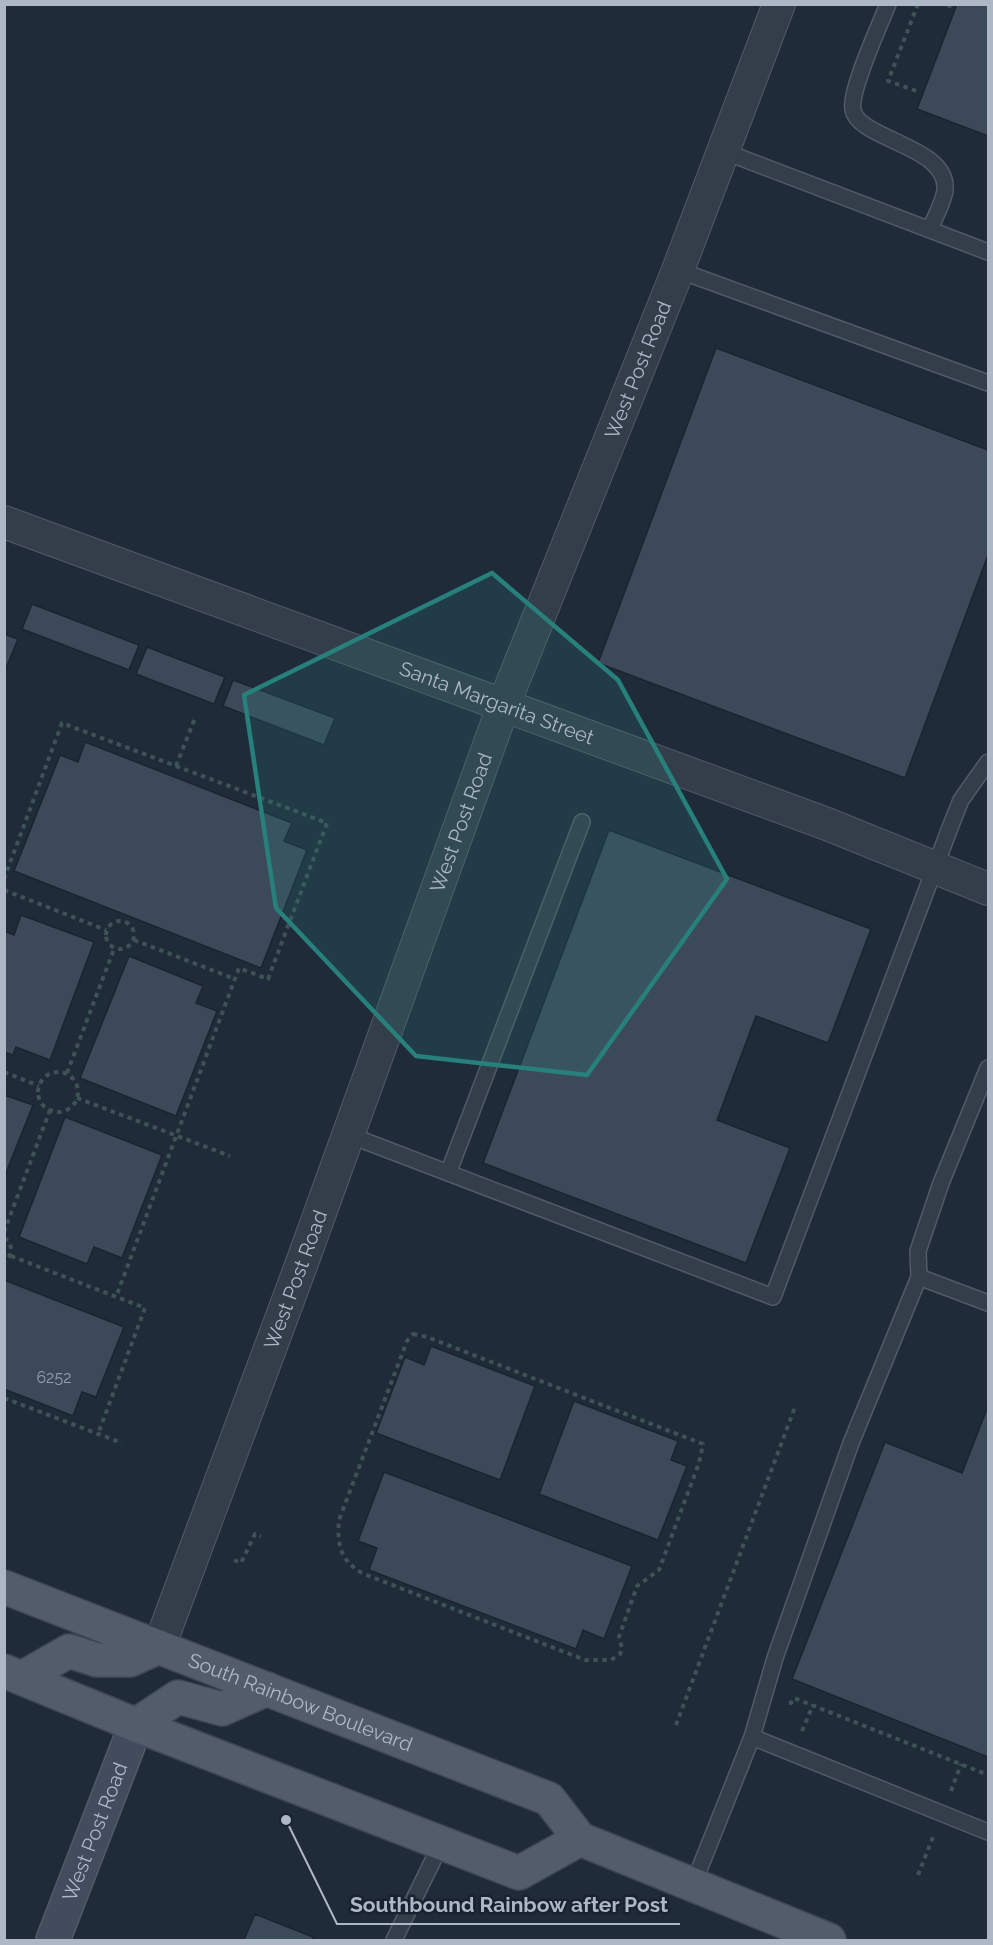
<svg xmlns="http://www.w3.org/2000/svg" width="993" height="1945" viewBox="0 0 993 1945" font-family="Raleway,sans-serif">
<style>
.building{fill:#3c4959;stroke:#1b2430;stroke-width:1.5}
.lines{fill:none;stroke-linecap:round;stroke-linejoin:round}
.lane-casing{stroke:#515a67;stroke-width:18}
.street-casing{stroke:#515a67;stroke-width:34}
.secondary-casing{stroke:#515a67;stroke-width:36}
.primary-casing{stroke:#3d4653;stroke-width:36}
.path{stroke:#3d5355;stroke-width:4;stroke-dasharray:4.5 4.5;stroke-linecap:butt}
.lane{stroke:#343d4a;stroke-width:15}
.street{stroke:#343d4a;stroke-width:32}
.secondary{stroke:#424c5d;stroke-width:33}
.primary{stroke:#525c6a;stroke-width:33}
.marked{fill:#27807b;fill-opacity:0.2;stroke:#27807b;stroke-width:4.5;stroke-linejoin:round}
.labels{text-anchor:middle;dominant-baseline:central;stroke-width:5;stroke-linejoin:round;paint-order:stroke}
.number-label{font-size:16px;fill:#929cab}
.street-label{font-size:20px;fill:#aeb7c6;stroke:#19222e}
.leader{fill:none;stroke:#aeb7c6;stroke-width:2}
.callout-dot{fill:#aeb7c6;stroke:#19222e;stroke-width:2}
.callout-label{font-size:21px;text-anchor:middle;font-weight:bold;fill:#aeb7c6;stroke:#19222e;stroke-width:5;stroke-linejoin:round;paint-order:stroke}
</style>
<rect width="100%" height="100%" fill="#202b39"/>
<!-- building -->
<path class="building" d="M957,4H988V136L917,109Z
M716,348L988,450V555L905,778L598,663Z
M32,604L139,645L129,670L22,629Z
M4,634L18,639L4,673Z
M147,647L225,677L214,704L136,674Z
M233,680L335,718L324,745L223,706Z
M85,742L292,823L284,841L307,850L261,968L14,871L60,755L78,762Z
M609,830L871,929L828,1043L756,1016L717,1120L790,1148L746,1263L483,1163Z
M21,915L94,942L50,1060L16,1047L13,1055L4,1052V931L14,935Z
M129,956L203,986L196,1003L217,1011L176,1116L80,1078Z
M4,1095L33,1105L4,1178Z
M65,1117L162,1155L122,1258L94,1247L87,1264L19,1237Z
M4,1280L124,1327L96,1397L82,1392L73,1416L4,1389Z
M431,1346L535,1386L500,1480L376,1433L405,1357L424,1365Z
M574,1401L678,1441L671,1460L687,1466L658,1540L539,1494Z
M988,1406V1757L792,1679L885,1442L962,1473Z
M384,1472L632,1566L604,1639L583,1630L576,1649L369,1570L377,1548L358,1541Z
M255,1914L313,1937L312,1940H244Z"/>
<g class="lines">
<defs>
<path id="lane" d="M888,4C880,25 849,91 853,110C859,140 949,146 945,190C944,201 934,219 930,229
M723,151L988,252
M678,270L988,383
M349,1135L773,1297L951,825L961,800L988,762
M449,1171L582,822
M919,1277L918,1251L941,1183L988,1068
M752,1737L988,1832
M693,1885L752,1737L775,1658L851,1443L919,1277L988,1303
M394,1940L441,1844"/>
<g id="street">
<path id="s1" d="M4,522L827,824L988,889"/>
<path id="s2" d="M159,1647L303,1260L504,704L678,270L779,4"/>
</g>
<g id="secondary">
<path id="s3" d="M53,1940L136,1725"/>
</g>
<g id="primary">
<path id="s4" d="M4,1587L549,1799L580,1839L829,1940"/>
<path d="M4,1671L136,1725L519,1873L580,1839"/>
<path d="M22,1678L69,1651L97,1660H130L159,1647"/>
<path d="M136,1725L178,1697L222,1709L267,1689"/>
</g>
</defs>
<!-- lane casing -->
<use href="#lane" class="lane-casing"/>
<!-- street casing -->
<use href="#street" class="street-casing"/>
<!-- secondary casing -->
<use href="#secondary" class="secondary-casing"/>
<!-- primary casing -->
<use href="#primary" class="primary-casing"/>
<!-- path -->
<path class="path" d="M918,4L888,81L919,92
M946,4L950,6L951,4
M176,766L195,718
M4,879L62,723L327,823L268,979L239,968L116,1297
M4,890L106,930
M106 935a14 14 0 1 1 28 0a14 14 0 1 1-28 0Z
M134,940L235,979
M4,1072L39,1086
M38 1092a20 20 0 1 1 40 0a20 20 0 1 1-40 0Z
M67,1073L114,949
M77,1098L230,1156
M4,1232L50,1110
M4,1238C14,1245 13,1255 4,1262
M11,1256L145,1308L98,1434
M413,1334L427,1337L703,1444L699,1463L659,1570L637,1586L619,1637L622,1648L620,1654L611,1660H585L364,1574C340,1561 337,1545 339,1520L407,1341Z
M4,1398L122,1443
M234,1560L241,1563L255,1534L261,1536
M789,1703H791L794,1698L988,1775
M676,1725L795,1407
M802,1731L813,1705
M951,1791L961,1764
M918,1875L933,1837"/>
<!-- lane -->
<use href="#lane" class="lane"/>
<!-- street -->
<use href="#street" class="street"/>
<!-- secondary -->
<use href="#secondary" class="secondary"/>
<!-- primary -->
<use href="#primary" class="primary"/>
</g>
<!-- marked area -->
<path class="marked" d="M492,573L618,680L727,879L587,1075L416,1056L276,908L244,695Z"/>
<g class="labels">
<!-- number labels -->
<g class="number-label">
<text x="54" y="1377">6252</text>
</g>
<!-- street labels -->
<g class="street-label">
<text stroke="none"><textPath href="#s2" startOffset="1364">West Post Road</textPath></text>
<text stroke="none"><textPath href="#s1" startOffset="525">Santa Margarita Street</textPath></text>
<text stroke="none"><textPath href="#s2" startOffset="878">West Post Road</textPath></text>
<text stroke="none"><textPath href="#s2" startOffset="392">West Post Road</textPath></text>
<text stroke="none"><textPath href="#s4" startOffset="318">South Rainbow Boulevard</textPath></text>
<text stroke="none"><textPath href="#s3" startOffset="116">West Post Road</textPath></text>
</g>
</g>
<!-- callouts -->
<path class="leader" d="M286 1820L337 1924H680"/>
<circle class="callout-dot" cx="286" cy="1820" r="6"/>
<g class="callout-label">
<text x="509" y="1912">Southbound Rainbow after Post</text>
</g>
<!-- border -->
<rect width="993" height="1945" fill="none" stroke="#aeb7c6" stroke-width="12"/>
</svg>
